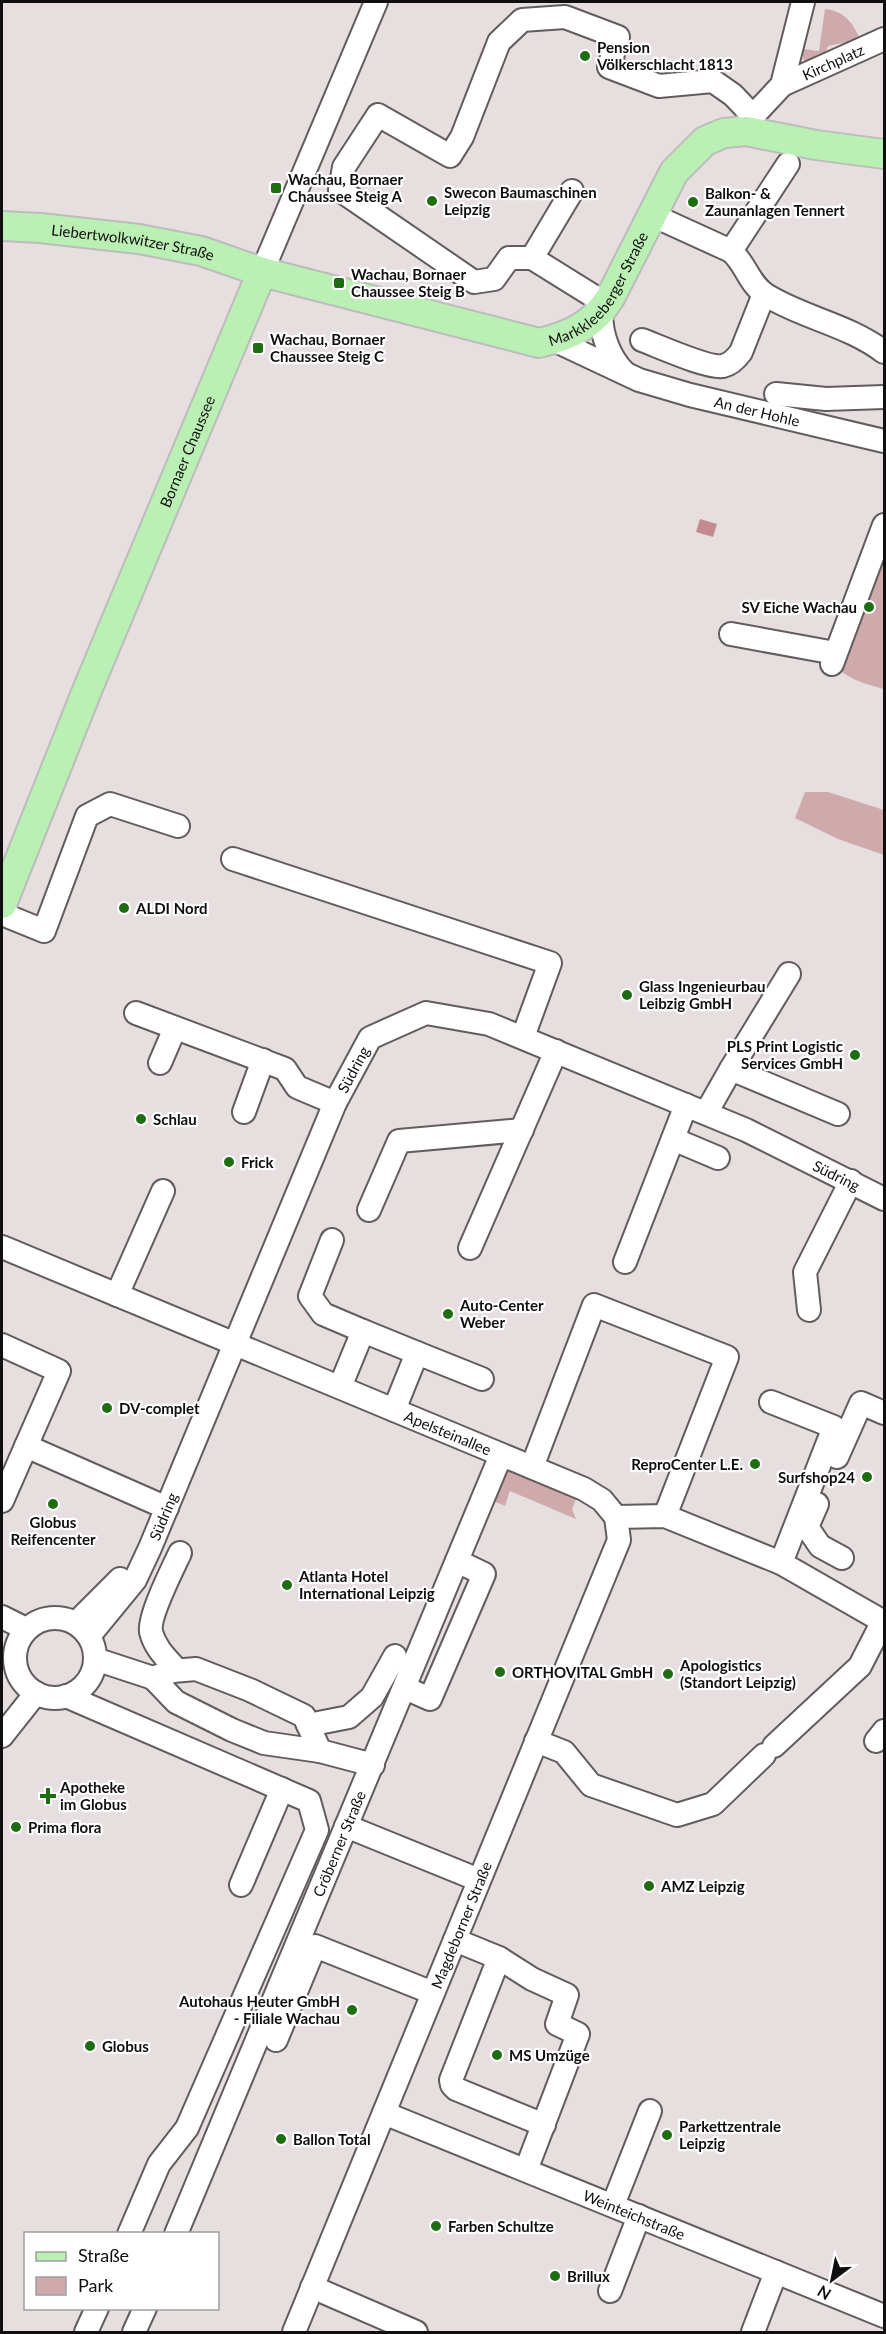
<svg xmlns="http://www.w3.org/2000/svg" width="886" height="2334" viewBox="0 0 886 2334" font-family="Lato,sans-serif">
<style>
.green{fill:#cfaaac}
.water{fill:#c38b8f}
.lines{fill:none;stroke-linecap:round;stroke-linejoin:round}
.minor-casing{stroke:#625c5c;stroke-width:26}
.major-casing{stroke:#bcbcbc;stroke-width:32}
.minor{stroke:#fff;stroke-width:22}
.major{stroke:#baf0b3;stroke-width:28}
.poi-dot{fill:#1e6d12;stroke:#fff;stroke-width:2}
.labels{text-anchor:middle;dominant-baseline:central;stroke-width:4.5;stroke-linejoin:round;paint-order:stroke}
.poi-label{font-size:15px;font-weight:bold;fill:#110e0f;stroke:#fff;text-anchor:start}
.street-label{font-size:15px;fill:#110e0f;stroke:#fff}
</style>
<rect width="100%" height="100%" fill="#e6dedf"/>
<!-- green -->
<path class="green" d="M825,9C842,10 853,22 859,37L857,40L828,46L824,56L807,63L803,59V49L819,51Z
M884,525V689C862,683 850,680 832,664Z
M805,792H828L884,810V855L838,839L795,818Z
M512,1471L577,1497L572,1509L576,1519L510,1491L505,1506L491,1500C496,1489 499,1472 512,1471Z"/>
<!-- water -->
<path class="water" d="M700,519L717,524L713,537L696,532Z"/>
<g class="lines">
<defs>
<g id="minor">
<path id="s1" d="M782,85L884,39"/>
<path d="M747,130L753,116L782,85L803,2"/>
<path d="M652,215L731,251C746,264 749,284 766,295C803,318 849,325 884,352"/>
<path d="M731,251L788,164"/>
<path d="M532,258L572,191"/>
<path d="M262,272L376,2"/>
<path d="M606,304L532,258H509L494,279L474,282L340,190L344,167L378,115L450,156L462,137L499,42L522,20L565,17L618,37L609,67L659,86L713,81L733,95L753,116"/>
<path d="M601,312C601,334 609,358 625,373"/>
<path id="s2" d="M554,340L639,380L690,395L884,441"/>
<path d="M642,340C658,346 709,369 723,366C731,364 736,359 741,352L764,294"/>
<path d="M776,394L826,399L884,397"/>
<path d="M731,634L835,653"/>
<path d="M832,664L884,525"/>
<path d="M233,859L550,963L523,1037"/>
<path d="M2,914L44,931L87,816L110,804L178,826"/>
<path d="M136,1013L285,1069L297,1087L335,1103"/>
<path d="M160,1063L175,1028"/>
<path d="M731,1069L789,974"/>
<path d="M244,1112L263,1060"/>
<path d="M706,1113L731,1069L838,1114"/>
<path d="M673,1139L718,1158"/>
<path d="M369,1210L399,1141L522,1130"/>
<path d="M332,1240L310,1296L323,1314L363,1331"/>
<path id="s3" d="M2,1247L584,1489L602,1500L616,1517"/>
<path d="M470,1248L556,1051"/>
<path d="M625,1262L686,1105"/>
<path d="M117,1295L163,1191"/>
<path d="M809,1310L805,1272L851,1181"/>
<path d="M2,1345L59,1371L2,1501"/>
<path d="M340,1387L363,1331L417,1353"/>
<path d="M771,1402L834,1427L781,1563"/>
<path d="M394,1410L417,1353L482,1379"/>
<path d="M26,1446L167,1508"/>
<path d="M837,1457L861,1403L884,1413"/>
<path d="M532,1467L594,1305L727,1357L665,1516"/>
<path d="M817,1504L807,1527L820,1546L842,1558"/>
<path d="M616,1517L665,1516L781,1563L884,1622"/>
<path d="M2,1617L26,1629"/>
<circle cx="55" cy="1658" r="40"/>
<path d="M76,1623L120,1579"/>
<path id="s4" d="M89,1636L135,1580L150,1548L335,1103L370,1038L426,1013L489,1024L746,1130L884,1199"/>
<path d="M95,1659L153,1678L173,1671L196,1669L250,1690L304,1716L320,1751L373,1765"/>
<path d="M177,1670C167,1659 155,1648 151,1632C148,1617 173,1568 180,1553"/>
<path d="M153,1678L176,1702L232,1730L264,1743L320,1751"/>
<path d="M405,1688L430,1699L484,1574L457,1561"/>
<path d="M66,1696L309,1801L317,1830L187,2128L159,2164L129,2234"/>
<path d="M308,1725L349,1717L372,1697L395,1656"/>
<path d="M2,1736L36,1693"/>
<path d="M536,1741L564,1752L591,1785L677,1815L713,1804L764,1755"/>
<path d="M876,1741L884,1731"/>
<path d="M774,1746L860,1666L883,1621"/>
<path d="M346,1826L479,1880"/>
<path d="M241,1885L282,1789"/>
<path d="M455,1940L499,1958L532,1979L567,1995L557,2024L578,2034L526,2170"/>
<path d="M499,1958L451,2080L452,2085L456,2089L544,2125"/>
<path d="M276,2040L315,1946L433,1993"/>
<path id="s5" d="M384,2113L884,2316"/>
<path d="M613,2205L650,2111"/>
<path id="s6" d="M176,2234L501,1455"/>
<path d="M312,2287L416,2332"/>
<path d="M610,2291L639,2216"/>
<path d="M86,2332L97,2308"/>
<path d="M134,2332L145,2308"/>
<path id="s7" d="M294,2332L619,1540L616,1517"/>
<path d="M753,2332L776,2272"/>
</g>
<g id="major">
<path id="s8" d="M2,226L40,228L139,239L201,251L262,272L539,343C570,336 593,325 610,298L674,172L705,141L724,133L746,131L816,145L884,154"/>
<path id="s9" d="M2,904L88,688L262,272"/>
</g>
</defs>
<!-- minor casing -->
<use href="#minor" class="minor-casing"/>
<!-- major casing -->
<use href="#major" class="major-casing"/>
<!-- minor -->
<use href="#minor" class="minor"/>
<!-- major -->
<use href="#major" class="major"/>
</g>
<!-- markers -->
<g class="poi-dot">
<circle cx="585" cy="56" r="6"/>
<rect x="270" y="182" width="12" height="12" rx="3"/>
<circle cx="432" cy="201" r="6"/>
<circle cx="693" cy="202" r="6"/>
<rect x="333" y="277" width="12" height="12" rx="3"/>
<rect x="252" y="342" width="12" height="12" rx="3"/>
<circle cx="869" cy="607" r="6"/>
<circle cx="124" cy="908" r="6"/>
<circle cx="627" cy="995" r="6"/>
<circle cx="855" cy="1055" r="6"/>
<circle cx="141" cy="1119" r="6"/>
<circle cx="229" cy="1162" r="6"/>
<circle cx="448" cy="1314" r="6"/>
<circle cx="107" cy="1408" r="6"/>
<circle cx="755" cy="1464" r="6"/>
<circle cx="867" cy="1477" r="6"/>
<circle cx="53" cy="1504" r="6"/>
<circle cx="287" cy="1585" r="6"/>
<circle cx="500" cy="1672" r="6"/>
<circle cx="668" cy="1674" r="6"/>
<path d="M45 1787h6v6h6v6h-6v6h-6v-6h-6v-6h6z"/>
<circle cx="16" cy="1827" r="6"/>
<circle cx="649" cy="1886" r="6"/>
<circle cx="352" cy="2010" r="6"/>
<circle cx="90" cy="2046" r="6"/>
<circle cx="497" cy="2055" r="6"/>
<circle cx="667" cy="2135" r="6"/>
<circle cx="281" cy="2139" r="6"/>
<circle cx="436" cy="2226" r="6"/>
<circle cx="555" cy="2276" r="6"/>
</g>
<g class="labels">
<!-- poi labels -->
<g class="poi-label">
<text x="597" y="47">Pension<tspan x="597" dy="17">Völkerschlacht 1813</tspan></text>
<text x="288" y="179">Wachau, Bornaer<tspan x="288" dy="17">Chaussee Steig A</tspan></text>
<text x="444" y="192">Swecon Baumaschinen<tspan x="444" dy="17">Leipzig</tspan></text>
<text x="705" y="193">Balkon- &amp;<tspan x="705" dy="17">Zaunanlagen Tennert</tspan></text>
<text x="351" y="274">Wachau, Bornaer<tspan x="351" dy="17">Chaussee Steig B</tspan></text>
<text x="270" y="339">Wachau, Bornaer<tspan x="270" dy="17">Chaussee Steig C</tspan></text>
<text x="857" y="607" text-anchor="end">SV Eiche Wachau</text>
<text x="136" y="908">ALDI Nord</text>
<text x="639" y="986">Glass Ingenieurbau<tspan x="639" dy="17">Leibzig GmbH</tspan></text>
<text x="843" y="1046" text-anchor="end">PLS Print Logistic<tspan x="843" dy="17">Services GmbH</tspan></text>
<text x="153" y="1119">Schlau</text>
<text x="241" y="1162">Frick</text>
<text x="460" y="1305">Auto-Center<tspan x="460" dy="17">Weber</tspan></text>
<text x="119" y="1408">DV-complet</text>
<text x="743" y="1464" text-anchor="end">ReproCenter L.E.</text>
<text x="855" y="1477" text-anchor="end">Surfshop24</text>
<text x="53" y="1522" text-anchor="middle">Globus<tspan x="53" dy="17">Reifencenter</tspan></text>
<text x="299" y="1576">Atlanta Hotel<tspan x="299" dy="17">International Leipzig</tspan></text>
<text x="680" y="1665">Apologistics<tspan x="680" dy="17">(Standort Leipzig)</tspan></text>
<text x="512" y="1672">ORTHOVITAL GmbH</text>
<text x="60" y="1787">Apotheke<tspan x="60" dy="17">im Globus</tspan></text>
<text x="28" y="1827">Prima flora</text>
<text x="661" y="1886">AMZ Leipzig</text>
<text x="340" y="2001" text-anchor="end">Autohaus Heuter GmbH<tspan x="340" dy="17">- Filiale Wachau</tspan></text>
<text x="102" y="2046">Globus</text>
<text x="509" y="2055">MS Umzüge</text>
<text x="679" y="2126">Parkettzentrale<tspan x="679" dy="17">Leipzig</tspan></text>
<text x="293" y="2139">Ballon Total</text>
<text x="448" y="2226">Farben Schultze</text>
<text x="567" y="2276">Brillux</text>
</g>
<!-- street labels -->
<g class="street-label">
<text stroke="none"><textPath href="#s1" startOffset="56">Kirchplatz</textPath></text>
<text stroke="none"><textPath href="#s8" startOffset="132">Liebertwolkwitzer Straße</textPath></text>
<text stroke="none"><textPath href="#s8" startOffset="636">Markkleeberger Straße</textPath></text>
<text stroke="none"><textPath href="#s2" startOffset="216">An der Hohle</textPath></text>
<text stroke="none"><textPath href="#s9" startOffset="489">Bornaer Chaussee</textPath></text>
<text stroke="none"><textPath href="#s4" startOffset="628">Südring</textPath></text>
<text stroke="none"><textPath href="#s4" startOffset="1168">Südring</textPath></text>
<text stroke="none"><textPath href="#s3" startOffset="483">Apelsteinallee</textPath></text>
<text stroke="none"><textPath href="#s4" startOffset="142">Südring</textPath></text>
<text stroke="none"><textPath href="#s6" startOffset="423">Cröberner Straße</textPath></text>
<text stroke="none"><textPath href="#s7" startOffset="440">Magdeborner Straße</textPath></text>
<text stroke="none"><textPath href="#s5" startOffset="270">Weinteichstraße</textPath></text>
</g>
</g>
<!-- border -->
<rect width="886" height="2334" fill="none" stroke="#110e0f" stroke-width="6"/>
<!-- legend -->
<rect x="24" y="2232" width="195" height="78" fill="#ffffff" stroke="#a09f9f" stroke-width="1.5"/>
<rect x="36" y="2252" width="30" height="9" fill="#baf0b3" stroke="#a09f9f" stroke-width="1.5"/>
<text x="78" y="2262" font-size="18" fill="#110e0f">Straße</text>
<rect x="36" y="2277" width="30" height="18" fill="#cfaaac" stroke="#a09f9f" stroke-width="1.5"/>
<text x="78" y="2292" font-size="18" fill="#110e0f">Park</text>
<!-- north arrow -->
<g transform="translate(832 2280) rotate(212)" stroke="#ffffff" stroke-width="4.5" paint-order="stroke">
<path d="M0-4.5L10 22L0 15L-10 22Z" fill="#110e0f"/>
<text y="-9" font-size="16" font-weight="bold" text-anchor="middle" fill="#110e0f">N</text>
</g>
</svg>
